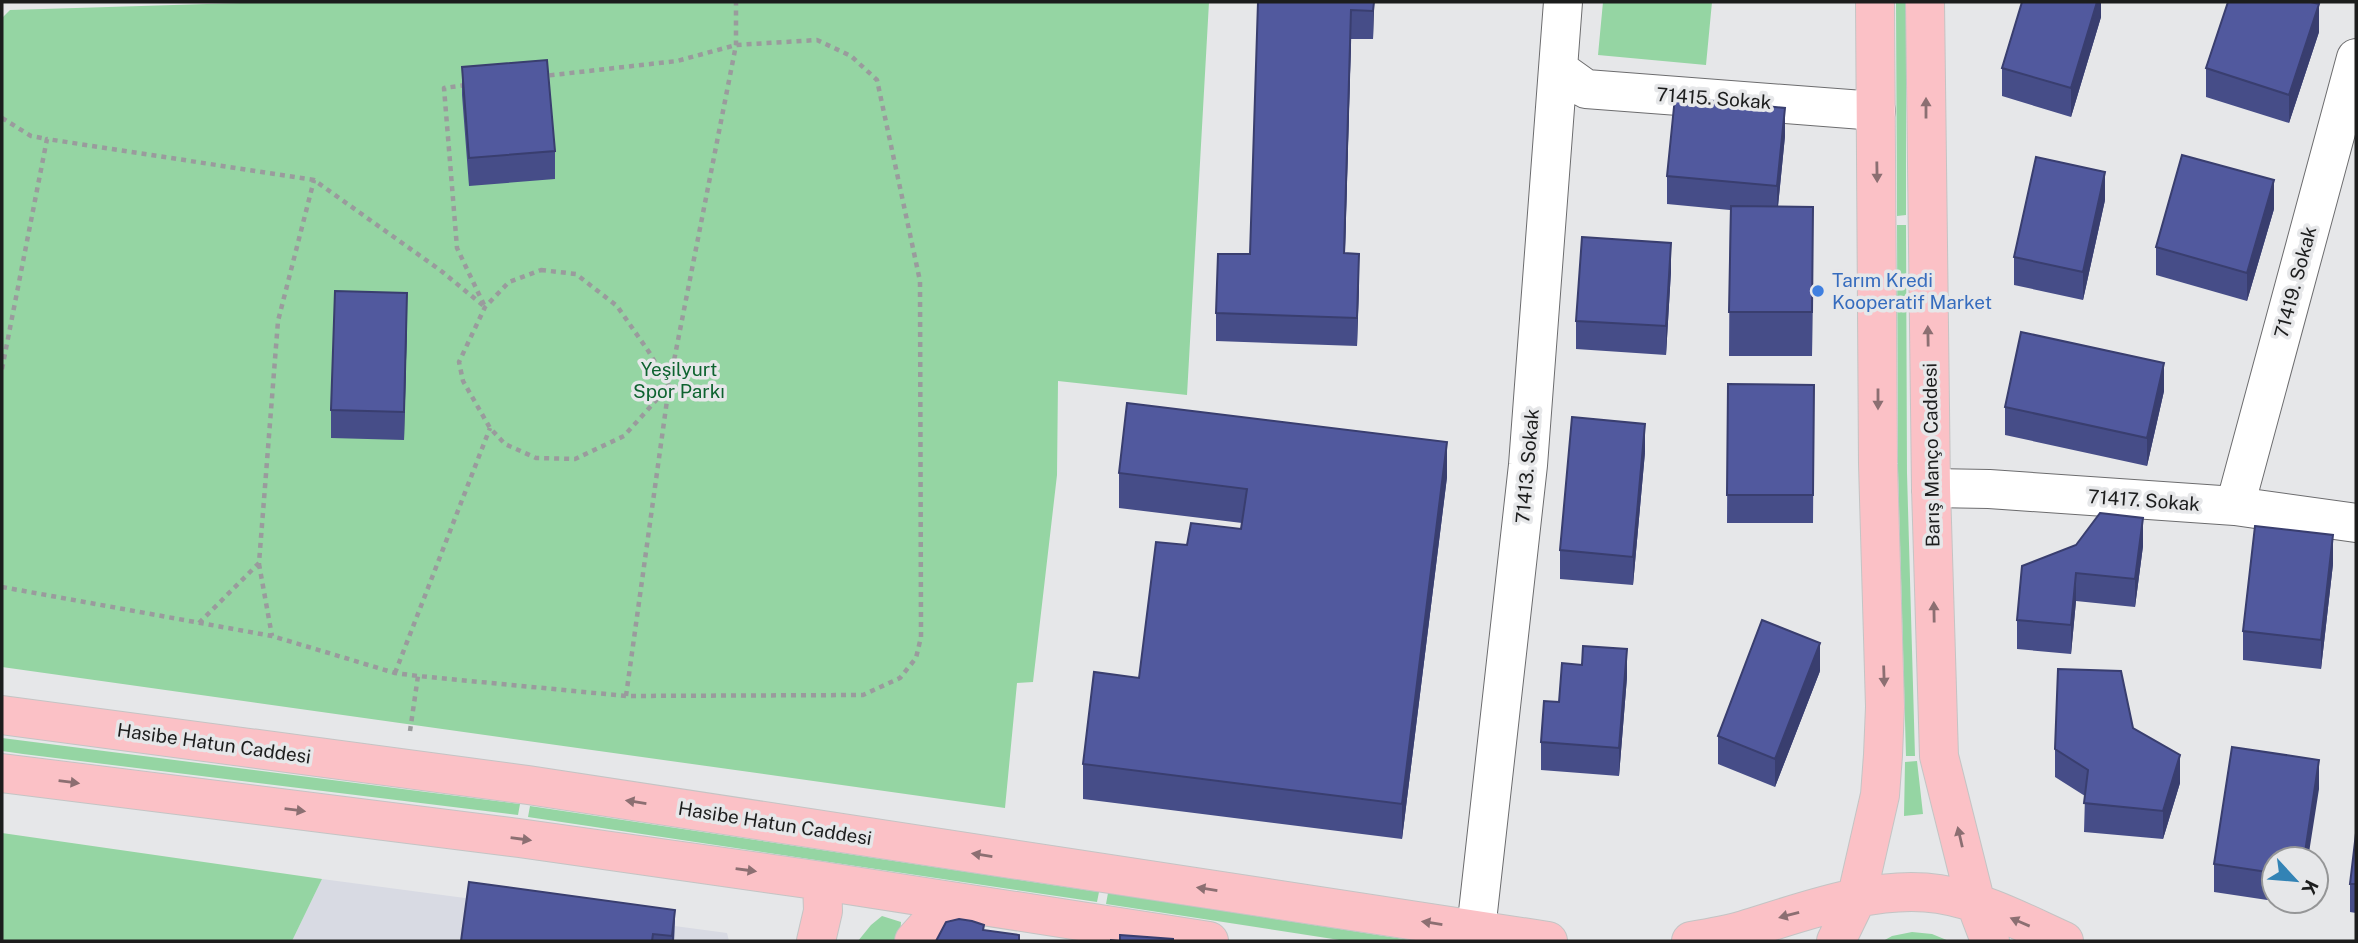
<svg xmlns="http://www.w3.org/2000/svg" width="2358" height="943" viewBox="0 0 2358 943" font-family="'Public Sans',sans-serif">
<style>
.built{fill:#d8dae3}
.green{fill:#95d5a3}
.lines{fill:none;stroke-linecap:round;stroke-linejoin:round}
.minor-casing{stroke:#6c6c6e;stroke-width:40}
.major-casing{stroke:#c4c4c4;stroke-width:40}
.path{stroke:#9a9b9d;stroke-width:4.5;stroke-dasharray:5 5;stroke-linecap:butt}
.minor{stroke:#fff;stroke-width:38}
.major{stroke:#fbc1c6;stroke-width:38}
.wall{fill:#464d88}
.shaded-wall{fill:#393e6f}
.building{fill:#51599e;stroke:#393e6f;stroke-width:2}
.oneway{fill:#8c6f72}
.shop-dot{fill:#3f7fe0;stroke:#e6e7e9;stroke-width:2.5}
.labels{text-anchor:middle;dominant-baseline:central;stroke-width:7;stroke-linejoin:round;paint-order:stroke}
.street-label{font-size:19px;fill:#1c1d1d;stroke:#e6e7e9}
.shop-label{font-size:19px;fill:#366cbe;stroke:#e6e7e9;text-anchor:start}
.park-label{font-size:19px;fill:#0e6330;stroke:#e6e7e9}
</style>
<rect width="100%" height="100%" fill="#e6e7e9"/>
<!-- built -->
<path class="built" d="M322,879L727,933L729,941H292Z"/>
<!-- green -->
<path class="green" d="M272,2H1209L1187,395L1058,381L1057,475L1033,682L1017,683L1005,808L2,667V18L10,10Z
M1603,2H1712L1706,65L1598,55Z
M1896,2H1906V215L1897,216Z
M1897,225H1906L1907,473L1915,756H1906L1898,471Z
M2,738L520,804L518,815L23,754L2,751Z
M1917,761L1923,814L1904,816L1905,762Z
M530,806L1099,892L1097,902L528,817Z
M2,833L322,879L292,941H2Z
M1108,893L1417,941H1346L1106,904Z
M882,916L901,922L900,936L895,941H858L871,925Z
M1912,932L1932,934L1949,941H1883L1892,936Z"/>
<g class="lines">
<defs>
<path id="minor" d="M1558,69L1586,89L1876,111
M1931,488L1989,489L2235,506L2356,523
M2235,506L2356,58
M1476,930L1528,465L1563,2"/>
<path id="major" d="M1925,2L1931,488L1939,756L1976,904L1990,941
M2,715L528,785L1548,941
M2,773L519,838L822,881L1209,941
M816,941L823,911L822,881
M914,941L931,922L954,903
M1691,941C1709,938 1727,935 1744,930C1803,912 1876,884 1939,894C1983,901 2024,923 2064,941
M1836,941L1856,900L1880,795L1883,755L1885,707L1878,464L1875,2"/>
</defs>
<!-- minor casing -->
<use href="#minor" class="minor-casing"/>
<!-- major casing -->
<use href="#major" class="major-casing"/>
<!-- path -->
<path class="path" d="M2,118L31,136L47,139
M541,270L576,274L617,306L649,352L669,386L624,436L575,459L536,458L505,444L490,428L463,381L459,362L485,307L509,282Z
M2,369L47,139L314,180L440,270L485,307L457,248L444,88L466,85
M259,564L272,636
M2,587L272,636L395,673L418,676L626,696L863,695L900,678L916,658L921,637L920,281L877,80L851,56L817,40L736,45L677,61L544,76
M199,623L259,563L278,321L314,180
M395,673L490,428
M626,696L669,386L736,45V2
M410,731L418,676"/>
<!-- minor -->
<use href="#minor" class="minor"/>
<!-- major -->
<use href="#major" class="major"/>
</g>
<!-- wall -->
<path class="wall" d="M1258,2H1374L1373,39H1351L1345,253L1359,282L1357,346L1216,341V313L1250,254Z
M2101,2V17L2071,117L2002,96V68Z
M2319,32L2289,123L2206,97V68Z
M462,67L555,151V179L469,186L462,95Z
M1785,136L1778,207L1813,251L1812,356H1729L1730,210L1667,204V176Z
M2105,200L2083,300L2014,285V257Z
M2274,209L2247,301L2156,275V247Z
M1671,271L1666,355L1576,349V321Z
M407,321L404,440L331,438V410Z
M1728,384L1814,385L1813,523H1727Z
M2164,391L2147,466L2005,435V407Z
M1645,452L1633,585L1560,579V550Z
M1119,473L1447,477L1402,839L1083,799V764L1139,678L1187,545L1241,529L1242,523L1119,508Z
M2076,545L2143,546L2135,607L2076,601L2071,654L2017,649V620Z
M2333,564L2321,669L2243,660V631Z
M1820,671L1775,787L1718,764V736Z
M1627,677L1619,776L1541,770V742L1559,702Z
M2133,728L2180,783L2163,839L2084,832L2085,796L2055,777V749Z
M2319,789L2274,859V901L2214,892V864Z
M2356,833V913L2350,912V884Z
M2275,901H2302L2301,905Z
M675,910L674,941H461Z"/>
<!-- shaded-wall -->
<path class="shaded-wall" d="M1374,2V10L1373,39V11Z
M2097,2H2101V17L2071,117V88Z
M2319,4V32L2289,123V95Z
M1351,10V39L1344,282V253Z
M1785,108V136L1777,215V186Z
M2105,172V200L2083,300V272Z
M2274,180V209L2247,301V273Z
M1813,207V251L1812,356V312Z
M1671,243V271L1666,355V326Z
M1359,254V282L1357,346V318Z
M407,293V321L404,440V412Z
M2164,363V391L2147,466V438Z
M1645,424V452L1633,585V557Z
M1447,442V477L1402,839V804Z
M2143,518V546L2135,607V579Z
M2333,535V564L2321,669V640Z
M2076,573V601L2071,654V625Z
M1820,643V671L1775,787V759Z
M1627,649V677L1619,776V748Z
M2180,755V783L2163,839V811Z
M2319,760V789L2308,859H2304Z
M675,910L674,941H672V936Z"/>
<!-- building -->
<path class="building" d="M1258,2H1374L1373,11L1351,10L1344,253L1359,254L1357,318L1216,313L1218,254H1250Z
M2022,2H2097L2071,88L2002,68Z
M2228,2H2311L2319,4L2289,95L2206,68Z
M547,60L555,151L469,158L462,67Z
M1675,97L1785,108L1777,186L1667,176Z
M2182,155L2274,180L2247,273L2156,247Z
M2036,157L2105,172L2083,272L2014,257Z
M1731,206L1813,207L1812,312H1729Z
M1582,237L1671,243L1666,326L1576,321Z
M335,291L407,293L404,412L331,410Z
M2021,332L2164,363L2147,438L2005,407Z
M1728,384L1814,385L1813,495H1727Z
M1127,403L1447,442L1402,804L1083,764L1094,672L1139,678L1156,542L1187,545L1191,523L1241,529L1247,489L1119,473Z
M1572,417L1645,424L1633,557L1560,550Z
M2100,513L2143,518L2135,579L2076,573L2071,625L2017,620L2022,566L2076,545Z
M2255,526L2333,535L2321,640L2243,631Z
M1762,620L1820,643L1775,759L1718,736Z
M1583,646L1627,649L1619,748L1541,742L1544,701L1559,702L1562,663L1582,665Z
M2058,669L2121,671L2133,728L2180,755L2163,811L2084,803L2088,770L2055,749Z
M2232,747L2319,760L2304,859H2274V873L2214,864Z
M2356,833V884H2350Z
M469,882L675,910L672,936L653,934L652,941H461Z
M959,919L972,921L984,925L983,930L1019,935V941H936L946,922Z
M1120,935L1173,939V941H1111V940L1120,941Z"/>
<!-- one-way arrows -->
<defs><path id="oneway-solid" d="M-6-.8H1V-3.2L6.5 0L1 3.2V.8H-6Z" transform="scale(1.75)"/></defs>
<g class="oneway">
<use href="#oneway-solid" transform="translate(1926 108) rotate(-90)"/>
<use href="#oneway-solid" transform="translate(1877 172) rotate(89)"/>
<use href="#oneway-solid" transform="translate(1928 336) rotate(-91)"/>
<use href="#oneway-solid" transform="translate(1878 399) rotate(90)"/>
<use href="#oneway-solid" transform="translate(1934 612) rotate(-91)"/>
<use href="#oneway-solid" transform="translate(1884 676) rotate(88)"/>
<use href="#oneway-solid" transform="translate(69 782) rotate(7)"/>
<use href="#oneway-solid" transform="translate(636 802) rotate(-171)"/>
<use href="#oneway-solid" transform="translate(295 810) rotate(7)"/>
<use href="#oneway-solid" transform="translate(1960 837) rotate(-103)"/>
<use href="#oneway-solid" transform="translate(521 839) rotate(8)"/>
<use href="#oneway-solid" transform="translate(982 855) rotate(-171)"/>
<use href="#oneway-solid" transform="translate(746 870) rotate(8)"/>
<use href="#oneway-solid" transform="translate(1207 889) rotate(-171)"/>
<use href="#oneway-solid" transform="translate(1789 915) rotate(165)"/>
<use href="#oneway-solid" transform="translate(2020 922) rotate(-157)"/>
<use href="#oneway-solid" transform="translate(1432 923) rotate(-171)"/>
</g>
<!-- markers -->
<circle class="shop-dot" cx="1818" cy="291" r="7"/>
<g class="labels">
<!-- street labels -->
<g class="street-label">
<text transform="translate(1714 98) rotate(4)">71415. Sokak</text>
<text transform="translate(2295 282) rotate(-75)">71419. Sokak</text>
<text transform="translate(1931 455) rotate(-91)">Barış Manço Caddesi</text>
<text transform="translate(1527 466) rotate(-85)">71413. Sokak</text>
<text transform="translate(2144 500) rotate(4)">71417. Sokak</text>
<text transform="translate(214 743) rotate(8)">Hasibe Hatun Caddesi</text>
<text transform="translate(775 823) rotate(9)">Hasibe Hatun Caddesi</text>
</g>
<!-- shop labels -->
<g class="shop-label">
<text x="1832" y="280">Tarım Kredi<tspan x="1832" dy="22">Kooperatif Market</tspan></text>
</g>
<!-- park labels -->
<g class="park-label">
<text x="679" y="369">Yeşilyurt<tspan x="679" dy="22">Spor Parkı</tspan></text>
</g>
</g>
<!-- border -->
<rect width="2358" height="943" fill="none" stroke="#1c1d1d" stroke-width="7"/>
<!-- north arrow -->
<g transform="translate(2295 880) rotate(116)"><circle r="33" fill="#e6e7e9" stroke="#959697" stroke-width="2"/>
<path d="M0-5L12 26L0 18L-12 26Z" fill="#3383b5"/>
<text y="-10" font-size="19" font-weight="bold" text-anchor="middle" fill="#1c1d1d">K</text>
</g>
</svg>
